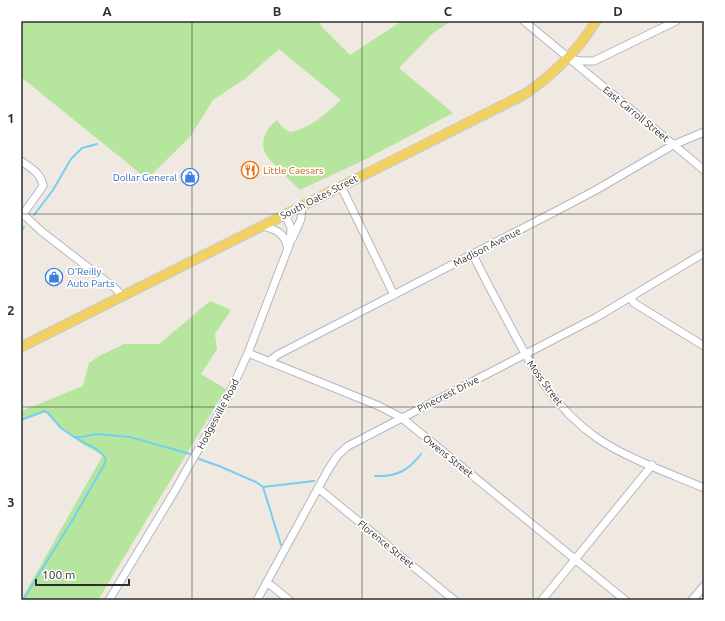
<svg xmlns="http://www.w3.org/2000/svg" width="725" height="621" viewBox="0 0 725 621" font-family="Ubuntu,sans-serif">
<style>
.green{fill:#b6e59e}
.lines{fill:none;stroke-linecap:round;stroke-linejoin:round}
.stream{stroke:#75cff0;stroke-width:2}
.minor-casing{stroke:#b4b7c1;stroke-width:9}
.major-casing{stroke:#c9c9c9;stroke-width:11}
.minor{stroke:#fff;stroke-width:7}
.major{stroke:#f2d163;stroke-width:9}
.grid{fill:none;stroke:#2e2e2e;stroke-width:1;stroke-opacity:0.55}
.labels{text-anchor:middle;dominant-baseline:central;stroke-width:3.5;stroke-linejoin:round;paint-order:stroke}
.street-label{font-size:10px;fill:#2e2e2e;stroke:#fff}
.food-label{font-size:10px;fill:#c56008;stroke:#fff;text-anchor:start}
.shop-label{font-size:10px;fill:#366cbe;stroke:#fff;text-anchor:end}
.neatline{fill:none;stroke:#2e2e2e;stroke-width:1.5}
.grid-label{font-size:13px;text-anchor:middle;font-weight:bold;fill:#2e2e2e}
</style>
<rect width="100%" height="100%" fill="#efe9e1"/>
<!-- green -->
<path class="green" d="M21,21H319L322,27L350,55L402,21H451L433,33L399,68L453,113L366,159L300,190C294,184 267,159 265,153C260,139 267,128 277,120L283,128L290,132C312,128 325,114 341,100L279,49L246,78L213,100L190,137L147,179L21,77Z
M210,301L231,310L215,334L217,349L201,374L226,389L98,600H21L103,455L84,445L65,431L45,412L21,420V411L83,386L89,363L99,356L124,344H159Z"/>
<g class="lines">
<!-- stream -->
<path class="stream" d="M34,215L53,190L71,159L82,148L97,144
M21,230L24,227
M21,420L45,411L48,413L61,428L74,437H81L97,434L130,437L190,454
M199,459L219,466L256,482L263,487L281,545
M375,476C396,477 408,471 421,454
M263,487L314,481
M23,600L73,519L104,465L106,459L102,454L96,449L74,437"/>
<defs>
<path id="minor" d="M524,21L704,170
M571,59L580,61H594L676,21
M21,161C31,168 41,173 43,186L21,217
M341,186L394,295
M24,215L41,231L116,289L123,297
M263,226C277,230 285,233 288,249
M292,239L301,219L302,206
M473,255C484,277 496,300 508,322C532,368 554,408 597,438C628,459 669,473 704,488
M630,297L634,303L704,346
M248,353L379,406L402,418L625,600
M269,361L279,354L560,209L596,190L673,145L704,132
M318,488L454,600
M267,582L289,600
M109,600L173,494L228,397L248,353L290,243L291,228L285,214
M257,600L328,470L337,456L348,446L597,317L704,253
M542,600L652,465
M692,600L704,586"/>
<path id="major" d="M21,347L525,94C554,74 578,51 596,21"/>
</defs>
<!-- minor casing -->
<use href="#minor" class="minor-casing"/>
<!-- major casing -->
<use href="#major" class="major-casing"/>
<!-- minor -->
<use href="#minor" class="minor"/>
<!-- major -->
<use href="#major" class="major"/>
</g>
<!-- grid -->
<path class="grid" d="M192,21V600M362,21V600M533,21V600M21,214H704M21,407H704"/>
<!-- icons -->
<defs>
<symbol id="restaurant-ring" viewBox="-11 -11 22 22"><circle r="9.5" fill="#fff" stroke="#e8710a" stroke-width="1.5"/><path d="M-5-6h1v4h1v-4h1v4h1v-4h1v5L-1.5 .5V6h-2V.5L-5-1ZM5-6V6H3V1.5H1.5Q1.5-4 5-6Z" fill="#e8710a"/></symbol>
<symbol id="shop-ring" viewBox="-11 -11 22 22"><circle r="9.5" fill="#fff" stroke="#3f7fe0" stroke-width="1.5"/><path d="M-5-2.5h2.3a2.7 3.5 0 0 1 5.4 0H5L5.5 6h-11ZM-1.5-2.5h3a1.5 2.3 0 0 0-3 0Z" fill="#3f7fe0"/></symbol>
</defs>
<g fill-rule="evenodd">
<use href="#restaurant-ring" x="240" y="160" width="20" height="20"/>
<use href="#shop-ring" x="180" y="167" width="20" height="20"/>
<use href="#shop-ring" x="44" y="267" width="20" height="20"/>
</g>
<g class="labels">
<!-- street labels -->
<g class="street-label">
<text transform="translate(636 114) rotate(39)">East Carroll Street</text>
<text transform="translate(319 197) rotate(-27)">South Oates Street</text>
<text transform="translate(487 247) rotate(-27)">Madison Avenue</text>
<text transform="translate(545 383) rotate(54)">Moss Street</text>
<text transform="translate(448 394) rotate(-27)">Pinecrest Drive</text>
<text transform="translate(218 414) rotate(-62)">Hodgesville Road</text>
<text transform="translate(448 456) rotate(39)">Owens Street</text>
<text transform="translate(386 544) rotate(39)">Florence Street</text>
</g>
<!-- food labels -->
<g class="food-label">
<text x="263" y="170">Little Caesars</text>
</g>
<!-- shop labels -->
<g class="shop-label">
<text x="177" y="177">Dollar General</text>
<text x="67" y="271" text-anchor="start">O'Reilly<tspan x="67" dy="12">Auto Parts</tspan></text>
</g>
</g>
<!-- border -->
<rect width="725" height="621" fill="none" stroke="#ffffff" stroke-width="44"/>
<!-- scale -->
<path d="M36 579v6h93v-6" fill="none" stroke="#2e2e2e" stroke-width="2"/>
<text x="42" y="579" font-size="12" fill="#2e2e2e" stroke="#ffffff" stroke-width="3" paint-order="stroke">100 m</text>
<rect x="22" y="22" width="681" height="577" class="neatline"/>
<g class="grid-label">
<text x="107" y="16">A</text>
<text x="277" y="16">B</text>
<text x="448" y="16">C</text>
<text x="618" y="16">D</text>
<text x="11" y="123">1</text>
<text x="11" y="315">2</text>
<text x="11" y="507">3</text>
</g>
</svg>
